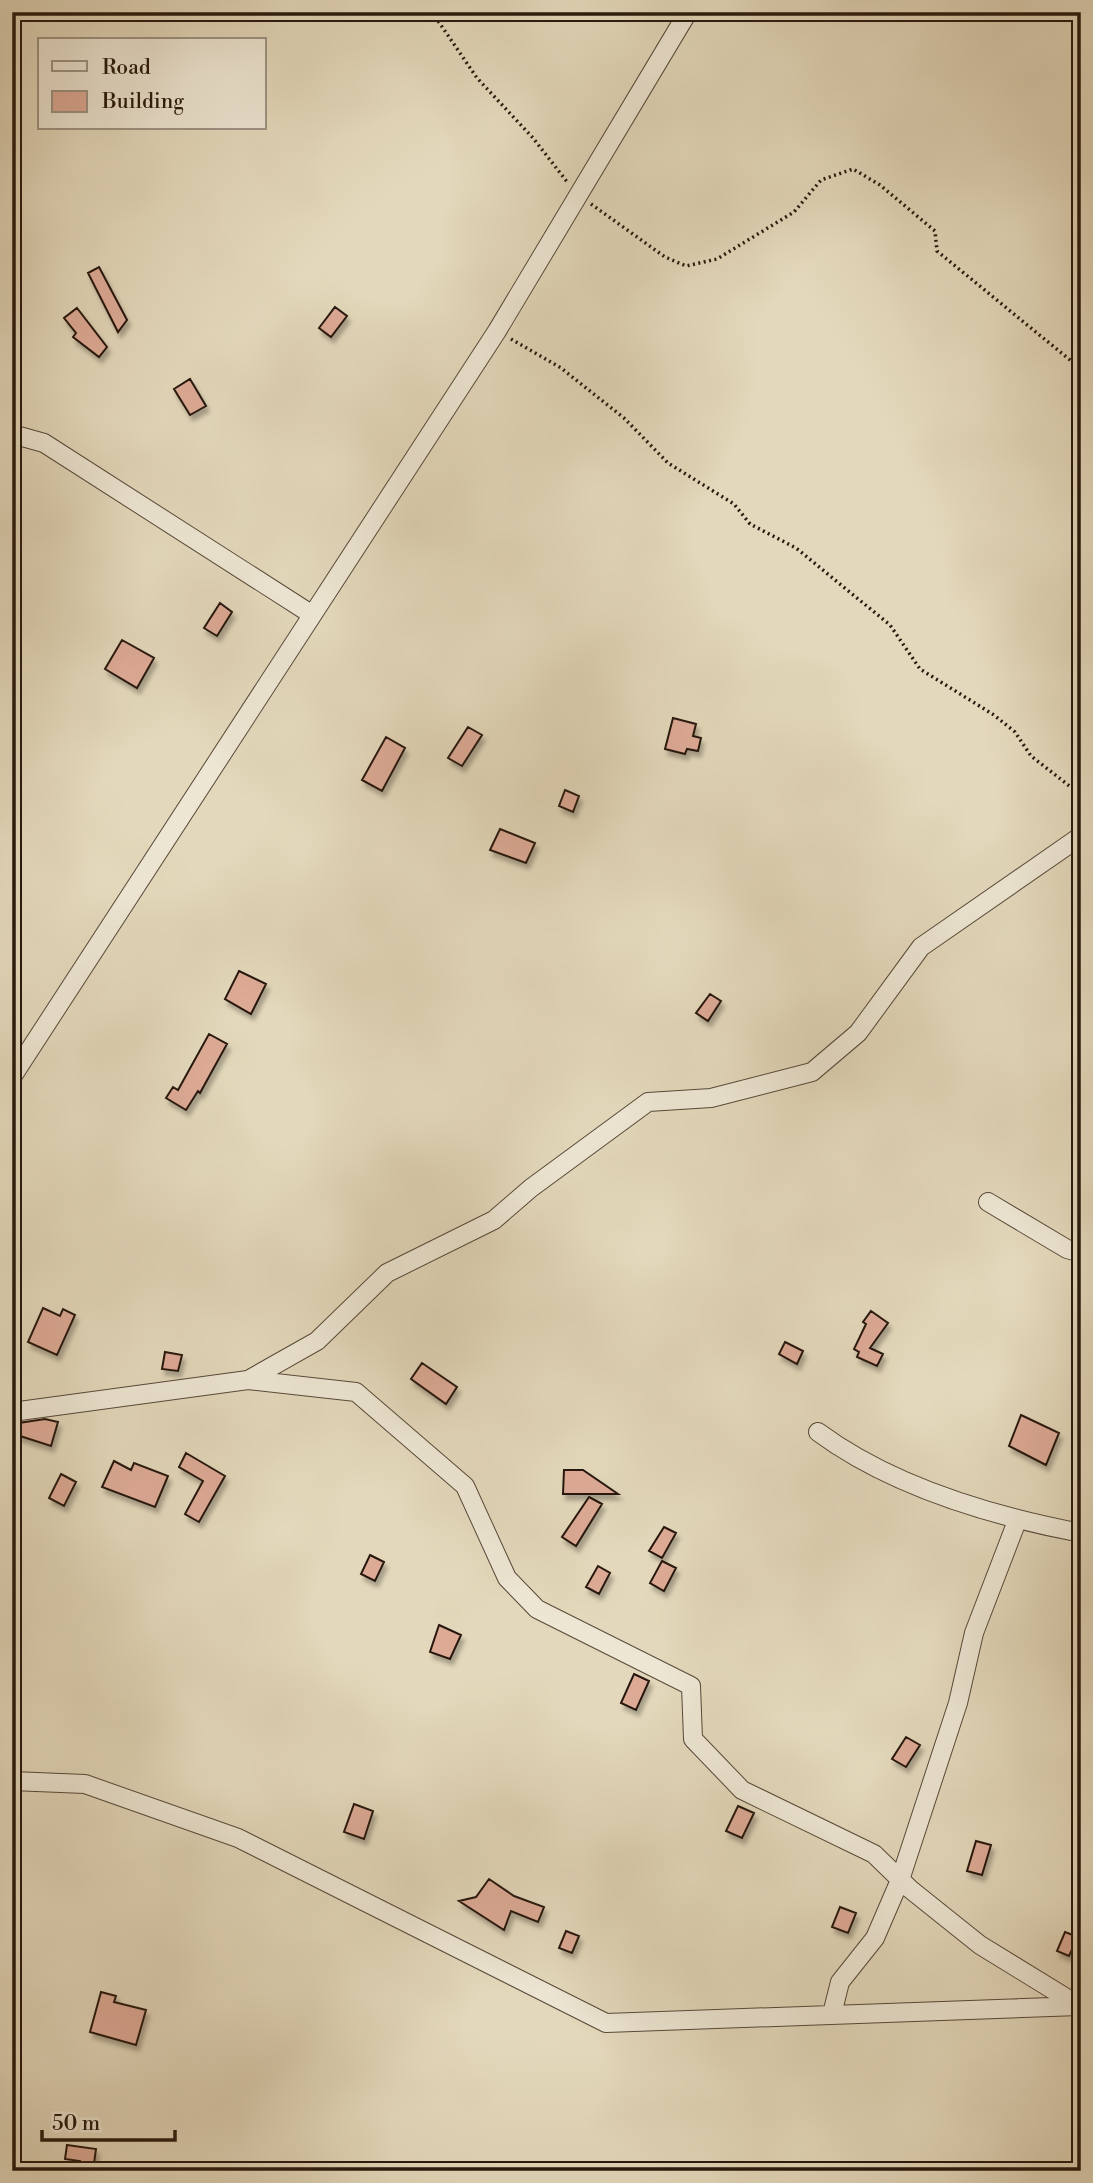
<svg xmlns="http://www.w3.org/2000/svg" width="1093" height="2183" viewBox="0 0 1093 2183" font-family="'Libre Bodoni',serif">
<style>
.building{fill:#ddaa96;stroke:#28190e;stroke-width:2;filter:url(#shadow)}
.lines{fill:none;stroke-linecap:round;stroke-linejoin:round}
.minor-casing{stroke:#574939;stroke-width:20}
.path{stroke:#28190e;stroke-width:3.5;stroke-dasharray:2 3.5;stroke-linecap:butt}
.minor{stroke:#ede6d3;stroke-width:18}
</style>
<defs>
<filter id="shadow"><feDropShadow dx="3" dy="5.5" stdDeviation="2" flood-color="#0004"/></filter>
</defs>
<rect width="100%" height="100%" fill="#e3d8bb"/>
<filter id="stains"><feTurbulence type="fractalNoise" baseFrequency=".00286" numOctaves="4"/><feColorMatrix values="0 0 0 0 .2 0 0 0 0 .09 0 0 0 0 .02 0 0 0 .5 -.17"/></filter>
<radialGradient id="worn" r=".72"><stop offset=".6" stop-color="#630" stop-opacity="0"/><stop offset="1" stop-color="#630" stop-opacity=".3"/></radialGradient>
<!-- building -->
<path class="building" d="M99,267L127,320L118,332L88,273Z
M335,307L347,316L331,337L319,328Z
M77,308L107,347L99,357L73,337L76,333L64,318Z
M190,379L206,406L190,415L174,389Z
M220,603L232,612L217,636L204,628Z
M122,640L154,658L137,688L105,669Z
M673,718L696,724L693,736L701,738L698,751L687,749L685,754L665,749Z
M468,727L482,735L462,766L448,758Z
M386,737L405,748L382,791L362,780Z
M565,790L579,796L573,812L559,806Z
M500,829L535,843L526,863L490,850Z
M239,971L266,984L251,1014L225,999Z
M710,994L721,1001L708,1021L696,1013Z
M209,1034L227,1044L200,1093L198,1091L186,1110L166,1098L173,1087L178,1090Z
M43,1308L60,1316L63,1309L75,1315L57,1355L28,1342Z
M871,1311L888,1323L870,1348L883,1354L877,1366L857,1357L859,1352L854,1349L866,1324L863,1322Z
M785,1342L803,1351L797,1364L779,1354Z
M165,1352L182,1355L178,1371L162,1369Z
M422,1363L457,1387L446,1404L411,1379Z
M1021,1415L1059,1433L1046,1465L1009,1446Z
M45,1419L58,1422L51,1446L17,1435L19,1423Z
M186,1453L225,1476L199,1522L185,1514L203,1481L179,1467Z
M114,1461L131,1470L134,1463L168,1476L155,1507L102,1487Z
M564,1470H583L618,1494H563Z
M61,1474L76,1482L64,1506L49,1498Z
M589,1497L602,1504L576,1546L562,1537Z
M664,1527L676,1533L662,1558L649,1551Z
M370,1555L384,1562L375,1581L361,1574Z
M662,1561L676,1568L664,1591L650,1583Z
M598,1566L610,1573L599,1594L586,1587Z
M439,1625L461,1635L450,1659L430,1652Z
M634,1674L649,1681L636,1710L621,1703Z
M906,1737L920,1745L906,1767L892,1759Z
M354,1804L373,1811L364,1839L344,1832Z
M738,1806L754,1813L742,1838L726,1831Z
M976,1841L991,1845L982,1875L967,1871Z
M489,1879L514,1896L544,1907L538,1922L511,1911L504,1930L459,1901L476,1897Z
M840,1907L856,1913L848,1933L832,1927Z
M566,1931L579,1936L572,1953L559,1948Z
M1065,1932L1078,1937L1069,1956L1057,1951Z
M101,1992L116,1996L114,2002L146,2010L136,2045L90,2032Z
M67,2145L96,2149L93,2171H79L80,2161L65,2159Z"/>
<g class="lines">
<defs>
<path id="minor" d="M12,434L44,443L311,614
M12,1077L497,331L688,12
M988,1202L1067,1249L1081,1253
M248,1380L356,1392L465,1486L507,1578L537,1609L691,1686L693,1739L742,1790L874,1854L910,1889L980,1945L1081,2007
M12,1412L248,1380L317,1341L387,1273L494,1220L531,1188L648,1102L711,1098L812,1072L858,1033L921,947L1081,836
M818,1432C891,1486 992,1516 1081,1533
M12,1781L85,1784L238,1838L606,2023L1079,2006
M832,2014L840,1982L875,1938L900,1880L958,1703L974,1633L1017,1521"/>
</defs>
<!-- minor casing -->
<use href="#minor" class="minor-casing"/>
<!-- path -->
<path class="path" d="M432,12L477,78L533,138L568,183
M591,204L665,257L686,266L717,259L794,212L821,180L853,169L880,185L935,231L937,251L1081,369
M511,339L561,368L624,418L668,463L734,504L750,524L796,548L890,625L920,669L994,715L1015,732L1031,756L1081,795"/>
<!-- minor -->
<use href="#minor" class="minor"/>
</g>
<!-- margin -->
<rect width="1093" height="2183" fill="none" stroke="#e3d8bb" stroke-width="42"/>
<rect x="14" y="14" width="1065" height="2155" fill="none" stroke="#28190e" stroke-width="3.5"/>
<rect x="21" y="21" width="1051" height="2141" fill="none" stroke="#28190e" stroke-width="2"/>
<!-- legend -->
<rect x="38" y="38" width="228" height="91" fill="#ede6d3" stroke="#9e9484" stroke-width="2"/>
<rect x="52" y="61" width="35" height="10" fill="#ede6d3" stroke="#9e9484" stroke-width="2"/>
<text x="102" y="74" font-size="21" fill="#28190e">Road</text>
<rect x="52" y="91" width="35" height="21" fill="#ddaa96" stroke="#9e9484" stroke-width="2"/>
<text x="102" y="108" font-size="21" fill="#28190e">Building</text>
<!-- scale -->
<path d="M42 2130v10h133v-10" fill="none" stroke="#28190e" stroke-width="3.5"/>
<text x="52" y="2130" font-size="21" fill="#28190e" stroke="#ede6d3" stroke-width="5" paint-order="stroke">50 m</text>
<rect width="100%" height="100%" filter="url(#stains)"/>
<rect width="100%" height="100%" fill="url(#worn)"/>
</svg>
